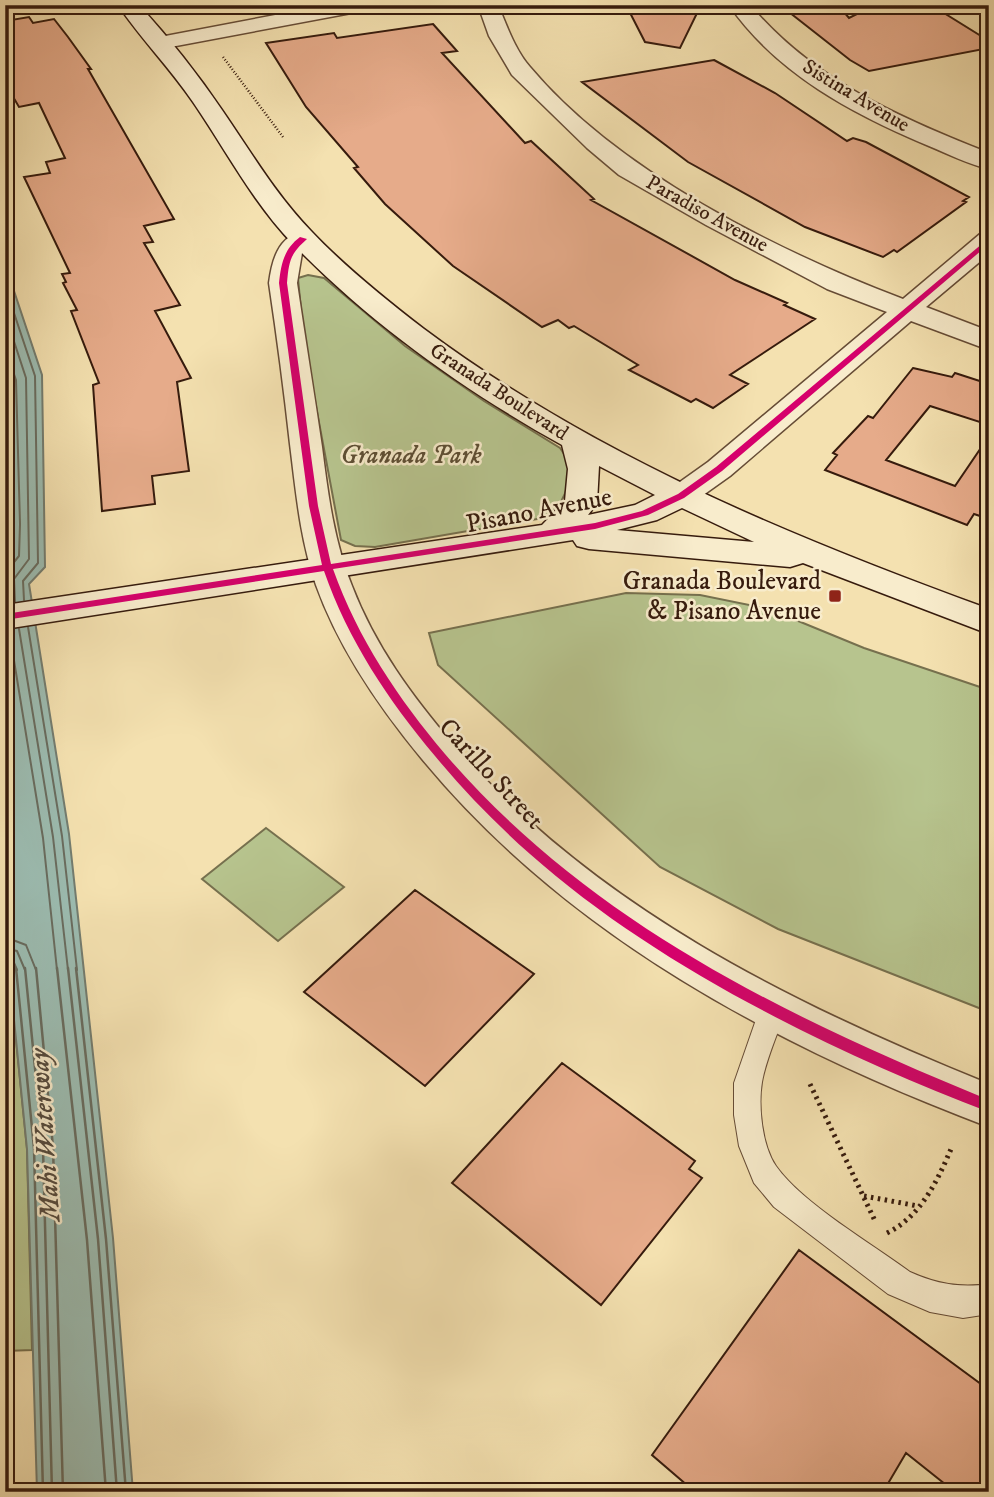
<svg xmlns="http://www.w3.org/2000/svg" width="994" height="1497" viewBox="0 0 994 1497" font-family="'IM FELL DW Pica',serif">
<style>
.green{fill:#b7c48e;stroke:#76704e;stroke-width:2}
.water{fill:#9cbcb1;stroke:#737c6f;stroke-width:2}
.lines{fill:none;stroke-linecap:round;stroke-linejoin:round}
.shore-far1{stroke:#696c5f;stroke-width:2}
.shore{stroke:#696c5f;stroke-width:2.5}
.building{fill:#e6ab8a;stroke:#361b0d;stroke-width:2}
.lane-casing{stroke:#664c36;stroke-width:2}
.street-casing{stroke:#664c36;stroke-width:3}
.secondary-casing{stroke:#361b0d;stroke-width:3}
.path-far1{stroke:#361b0d;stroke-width:2.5;stroke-dasharray:1 2;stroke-linecap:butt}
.path{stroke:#361b0d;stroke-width:5;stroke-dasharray:2.5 4.5;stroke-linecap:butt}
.lane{fill:#f8eccc;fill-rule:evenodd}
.street{fill:#f8eccc;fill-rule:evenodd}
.secondary{fill:#f8eccc;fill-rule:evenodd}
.cycleway-casing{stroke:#f8eccc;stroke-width:5}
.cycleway{fill:#d6006c;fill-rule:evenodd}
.poi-dot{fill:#8f2418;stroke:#f8eccc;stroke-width:2.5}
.labels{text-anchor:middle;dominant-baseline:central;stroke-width:5;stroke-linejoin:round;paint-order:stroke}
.far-street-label{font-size:21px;fill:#361b0d;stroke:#f8eccc}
.park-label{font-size:26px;font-style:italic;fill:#5d4e34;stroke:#f8eccc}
.street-label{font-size:26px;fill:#361b0d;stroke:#f8eccc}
.poi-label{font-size:26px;fill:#361b0d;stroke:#f8eccc;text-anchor:end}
.water-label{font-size:28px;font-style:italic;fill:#554b3e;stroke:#f8eccc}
</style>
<rect width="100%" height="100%" fill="#f4e1b0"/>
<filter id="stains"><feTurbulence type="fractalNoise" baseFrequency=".00286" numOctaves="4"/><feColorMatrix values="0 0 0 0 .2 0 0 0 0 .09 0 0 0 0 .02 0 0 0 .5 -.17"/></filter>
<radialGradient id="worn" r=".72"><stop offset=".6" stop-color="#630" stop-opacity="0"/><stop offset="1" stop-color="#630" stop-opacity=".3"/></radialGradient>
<!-- green -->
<path class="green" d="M308,275L324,278L405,346L484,401L560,448C578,471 567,505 543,518L375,547L355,546L341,540L304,342L298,278Z
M626,593L700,595L769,609L864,648L989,690V1012L778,929L660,867L438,665L429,633Z
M266,828L344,887L278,941L202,879Z
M5,930L27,1149L32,1350L5,1351Z"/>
<!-- water -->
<path class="water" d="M5,264L42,375L45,567L29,584L69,834L113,1238L133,1492H37L27,1149L5,930Z"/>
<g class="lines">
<!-- shore-far1 -->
<path class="shore-far1" d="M5,286L35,376L38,563L23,581L24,600
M5,314L26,378L29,559L14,579L15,602
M5,348L16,380L20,524L19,556L5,573
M28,627L62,836L77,970
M19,629L53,837L68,970
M9,630L43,838L57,970
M5,937L26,945L36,970
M5,948L17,951L25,970
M5,957L12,958L17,970"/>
<!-- shore -->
<path class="shore" d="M16,968L34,1148L43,1492
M25,968L43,1148L52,1492
M36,968L53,1147L63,1492
M57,968L87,1240L106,1492
M68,968L98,1239L117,1492
M76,968L106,1239L126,1492"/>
</g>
<!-- building -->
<path class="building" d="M626,5H701L680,48L645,42Z
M780,5H838L849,18L875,5H931L989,41V48L869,71L850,60Z
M29,17L33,23L54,19L68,37L91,69H88L174,219L144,226L153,242L144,243L180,305L155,311L191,378L177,382L189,471L152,476L155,504L102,511L93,385L99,383L71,311L77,310L63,283L66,282L62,274L70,273L24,177L50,173L46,162L65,158L39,103L19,107L5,83V21Z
M433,24L457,51L442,53L525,143L531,141L594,199L591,200L735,280L787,303L784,305L815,319L730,375L748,384L713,408L696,399L691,402L629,370L638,365L574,326L569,328L558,320L542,327L453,266L385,204L354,168L358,167L306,107L266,43L334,33L337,38Z
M714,60L775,93L847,141L853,138L866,142L969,197L963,201L966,202L897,252L894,250L883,257L805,227L688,162L582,82Z
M913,368L952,377L955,373L989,384V425L930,406L886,460L955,486L989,436V519L974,514L967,525L825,470L837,455L833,453L868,416L873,418Z
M415,890L534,974L425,1086L304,992Z
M562,1063L695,1161L689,1169L702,1178L601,1305L452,1183Z
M799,1250L989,1390V1492H955L906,1453L883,1492H695L652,1455Z"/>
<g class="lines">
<defs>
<path id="lane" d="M772,1000L781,1003L785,1011C778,1034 766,1059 762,1082C758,1106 762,1146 776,1166C803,1204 871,1243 910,1272C937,1284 959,1288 989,1284V1314L963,1318L930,1312L888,1294L774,1207L754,1183L739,1146L734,1115V1083L759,1011L763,1003Z"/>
<path id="street" d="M328,5H372L362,11L160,49L149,43L160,37Z
M478,5H498C507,26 515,50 530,67C617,171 777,251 903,299L980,234L989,232V254L926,307L989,331V350L911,321L730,476L692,503L681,506L670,503L665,496L670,489L708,462L887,312L827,289L706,225L619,175L587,148L512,75L489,36Z
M729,5H750C813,80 900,118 989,153V169C968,164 948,154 929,146C853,114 777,74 729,5Z
M303,231L312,233L316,239L302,253L297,283C305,338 314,392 322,447C328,494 334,542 352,586C375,646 412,696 453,744C596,908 791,1004 989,1084V1127C777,1047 568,936 422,759C379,707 339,649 316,585C300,539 296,492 290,444C284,390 277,337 269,283C272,260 278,237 303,231Z"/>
<path id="secondary" d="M118,5H139C169,38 197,73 222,110C251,152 276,195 311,231C345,267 385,299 424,329C594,456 791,537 989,609V634L803,563L790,567L589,549L577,546L573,540L5,629V605L542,525L565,501L568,469L562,445C465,391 372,325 294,245C253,203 226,150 193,102C170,68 141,39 118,5ZM599,466L655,495L635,505L588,515L597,503ZM682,508L754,542L617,530L657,520Z"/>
</defs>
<!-- lane casing -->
<use href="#lane" class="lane-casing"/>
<!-- street casing -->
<use href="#street" class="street-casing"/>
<!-- secondary casing -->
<use href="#secondary" class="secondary-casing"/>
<!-- path-far1 -->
<path class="path-far1" d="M223,57L283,137"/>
<!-- path -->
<path class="path" d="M810,1084L876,1223
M864,1196L918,1206
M887,1233C920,1217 937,1182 951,1149"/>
<!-- lane -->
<use href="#lane" class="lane"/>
<!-- street -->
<use href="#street" class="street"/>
<!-- secondary -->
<use href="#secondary" class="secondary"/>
<defs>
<path id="cycleway" d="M300,237L307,239C290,254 289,261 287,283L318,506L331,564L595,523L642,511L678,494L716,467L989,238V244L722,471L684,498L648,515L595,529L333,569C358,639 398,698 445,754C590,923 787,1017 989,1100V1112C832,1052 656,966 530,854C496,824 464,791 435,756C388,700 348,640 324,571L5,620V614L322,565L309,506L279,283C281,264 284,249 300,237Z"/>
</defs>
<!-- cycleway casing -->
<use href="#cycleway" class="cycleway-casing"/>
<!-- cycleway -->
<use href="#cycleway" class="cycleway"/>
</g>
<!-- markers -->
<rect class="poi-dot" x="828" y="589" width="14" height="14" rx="3.5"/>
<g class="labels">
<!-- far-street labels -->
<g class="far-street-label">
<text transform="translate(856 96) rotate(31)">Sistina Avenue</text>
<text transform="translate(707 214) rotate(29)">Paradiso Avenue</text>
<text transform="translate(499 392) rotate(33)">Granada Boulevard</text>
</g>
<!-- park labels -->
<g class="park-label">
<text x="411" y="455">Granada Park</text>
</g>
<!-- street labels -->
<g class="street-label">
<text transform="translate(539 511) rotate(-11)">Pisano Avenue</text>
<text transform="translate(491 774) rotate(47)">Carillo Street</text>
</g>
<!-- poi labels -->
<g class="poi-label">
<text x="821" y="581">Granada Boulevard<tspan x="821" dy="30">&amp; Pisano Avenue</tspan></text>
</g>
<!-- water labels -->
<g class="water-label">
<text transform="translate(45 1135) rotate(-94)">Mahi Waterway</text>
</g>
</g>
<!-- margin -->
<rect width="994" height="1497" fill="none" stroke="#f4e1b0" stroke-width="28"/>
<rect x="7" y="7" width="980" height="1483" fill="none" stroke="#361b0d" stroke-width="3.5"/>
<rect x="14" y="14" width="966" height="1469" fill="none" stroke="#361b0d" stroke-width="2"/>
<rect width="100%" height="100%" filter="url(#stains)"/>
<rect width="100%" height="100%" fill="url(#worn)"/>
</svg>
